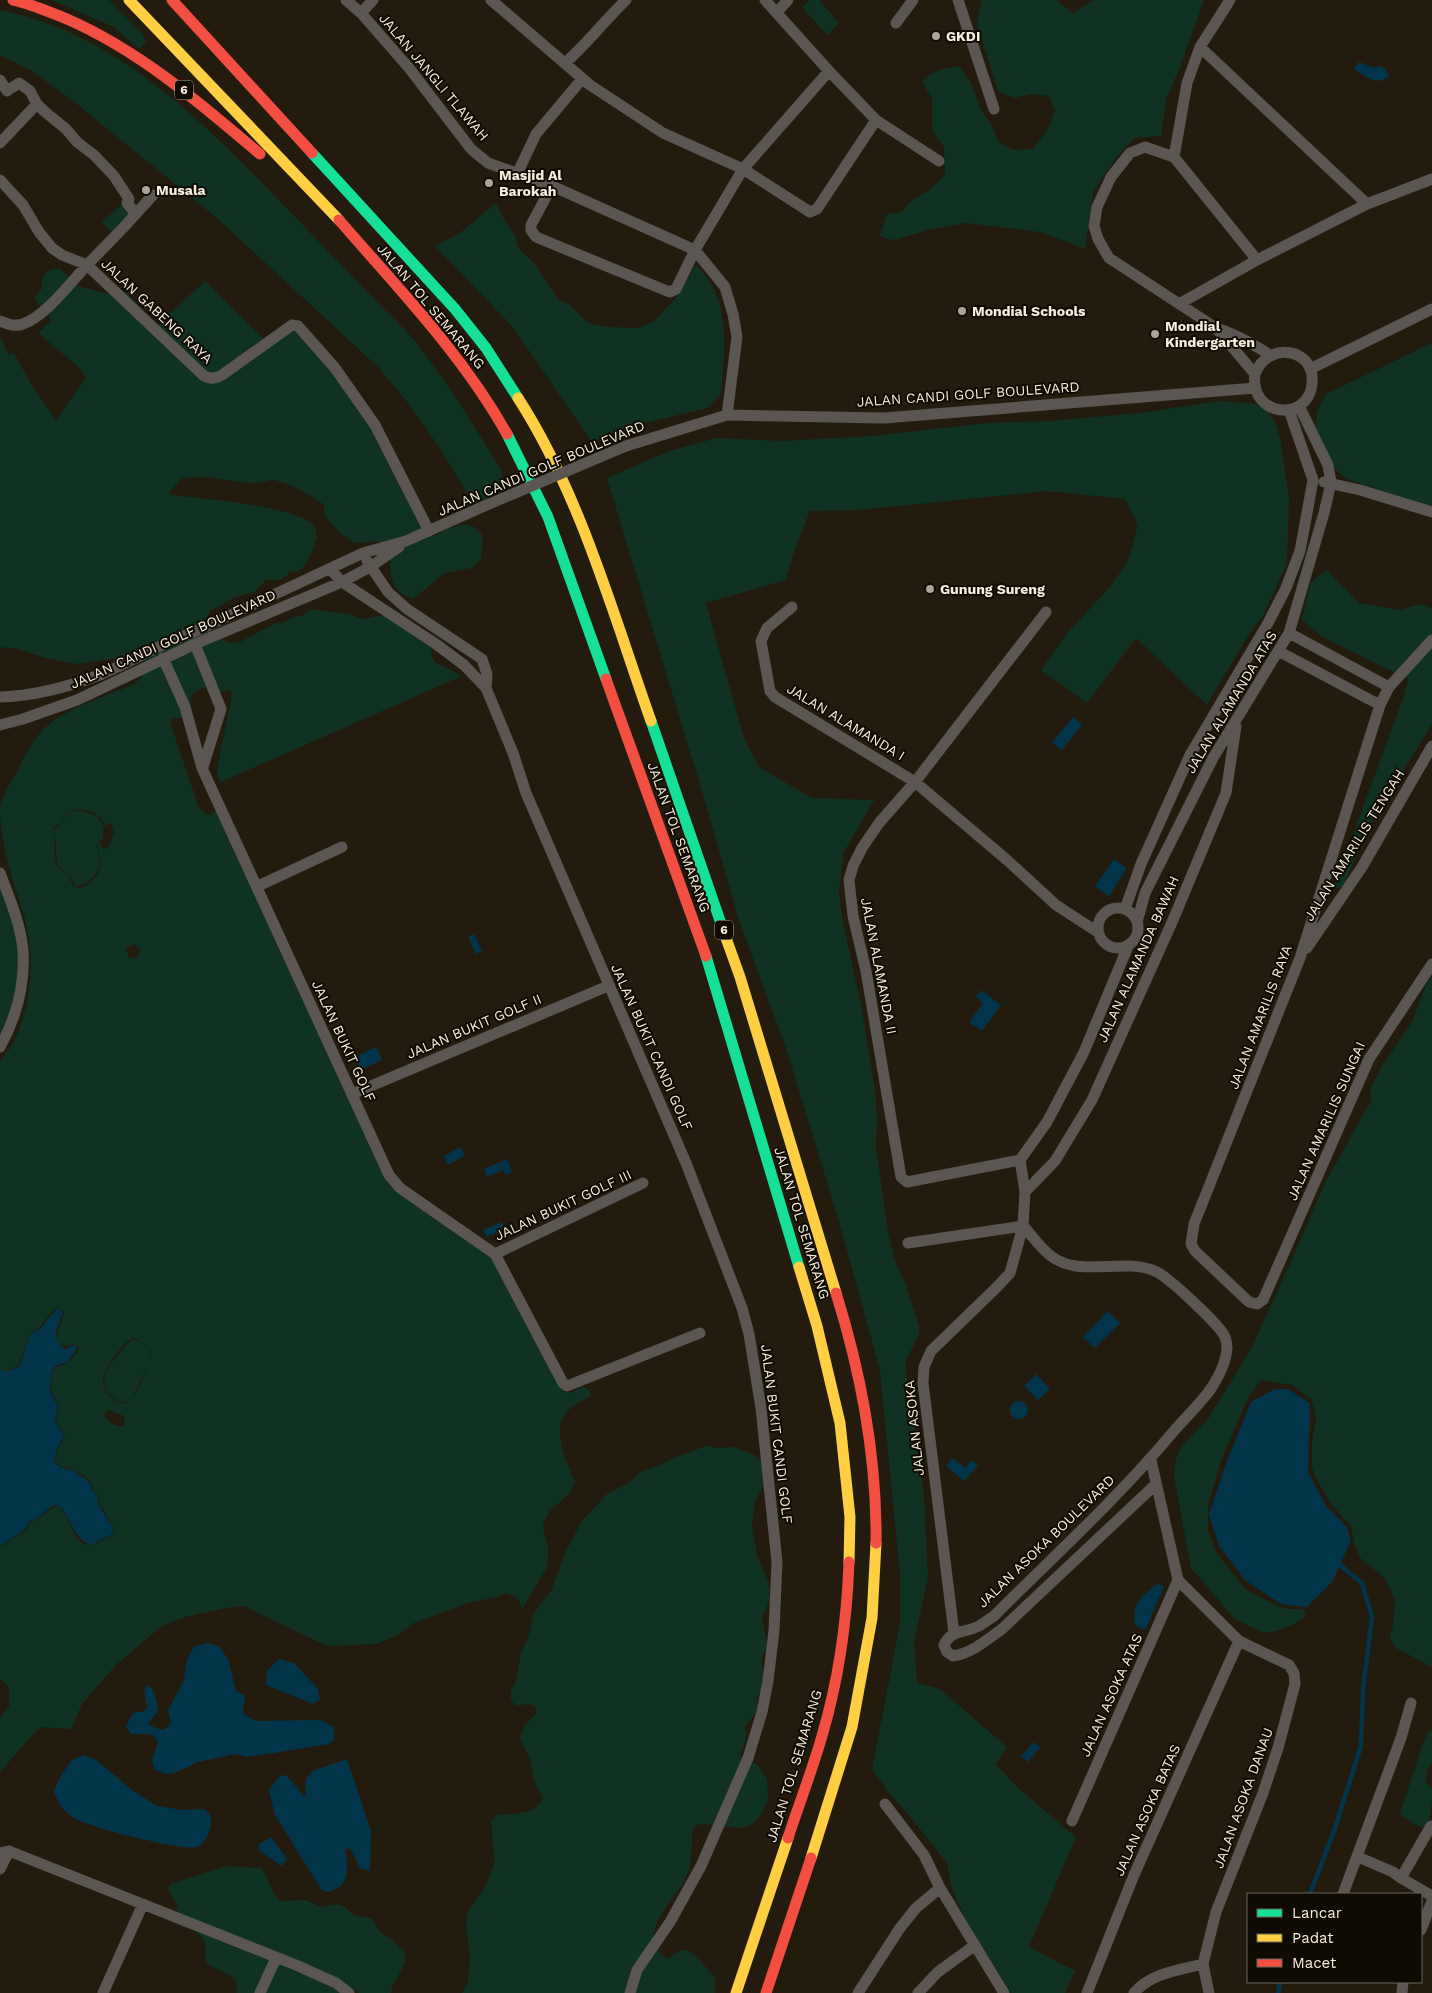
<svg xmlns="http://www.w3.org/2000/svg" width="1432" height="1993" viewBox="0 0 1432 1993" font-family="'Work Sans',sans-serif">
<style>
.green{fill:#0f3223;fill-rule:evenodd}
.water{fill:#03354a}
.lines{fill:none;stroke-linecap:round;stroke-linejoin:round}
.stream{stroke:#03354a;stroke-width:4.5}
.street{stroke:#5b5652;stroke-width:11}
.fast{stroke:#16e098;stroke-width:11}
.slow{stroke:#ffcf43;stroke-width:11}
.jam{stroke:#f24e42;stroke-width:11}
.street-bridge{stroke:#5b5652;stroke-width:11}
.poi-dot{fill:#aca596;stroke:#0f0a02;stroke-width:2}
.labels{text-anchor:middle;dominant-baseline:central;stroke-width:4;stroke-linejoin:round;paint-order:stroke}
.shield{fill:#0f0a02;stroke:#b1aa9d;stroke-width:1}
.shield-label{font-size:12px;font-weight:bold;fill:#f6efe0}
.poi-label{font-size:14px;font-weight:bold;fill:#f6efe0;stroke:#0f0a02;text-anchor:start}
.street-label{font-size:14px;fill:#f6efe0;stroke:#0f0a02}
</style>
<rect width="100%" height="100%" fill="#231c0e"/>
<!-- green -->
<path class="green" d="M52,0H109L143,34L146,42L139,49L114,27Z
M810,0H819L839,23L827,35L802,7Z
M982,0H1056L1073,13L1094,0H1204L1181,65L1166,99L1161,136L1135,138L1117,156L1093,192L1085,249L1040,232L966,223L928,230L894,240L887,239L880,235L887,214L901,212L915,198L928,191L945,175L944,147L932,130V99L922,82C933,70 944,68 959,66L971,83L981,110L992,125L998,141L1013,150L1033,149L1048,129L1055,111L1049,96L1032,94L1014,98L998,91L977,23Z
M0,10C124,34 216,135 300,222C325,248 350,274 376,301C389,314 403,327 415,341C447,382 474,425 501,470L504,482L495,494L474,504L439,447L409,404L378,367L218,219L72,100L32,71L0,55Z
M496,203L506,223L515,235L519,249L534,263L558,299L570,305L588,323L607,327L639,328L654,321L676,298L696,265C732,298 725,350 721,394L707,408L633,426L592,442L512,326L435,246L460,233Z
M122,204L132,215L112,233L102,222Z
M59,268L78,286L108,294L126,292L157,326L205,281L265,340L298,330L374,425L428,532L433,537L448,529L464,524L474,527L482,535L483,538L481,559L472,568L445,573L413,599C379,587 398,561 384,545C377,537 362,545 354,542C342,537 332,525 324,515V505C313,496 288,482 273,480C267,480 260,484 254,483C229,482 206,474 181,479L169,493L171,495C198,498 297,506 313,525C319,531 317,539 314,546C310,557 307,565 297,572L290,571C285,581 276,581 266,580L255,592L236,597L210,611L208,614L211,633L230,643L240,642L276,623H283L291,618L303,615L310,609L350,614L365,620C372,615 379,617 387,615L414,633L415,638L420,637L432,646L431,656L435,662L462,676L221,782L217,775L218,764L232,695L229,689L224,692L205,687C189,694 191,694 191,710L184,717L171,719L170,722L199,808L208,815L215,811L219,813L379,1164L492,1256L564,1392L570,1393L583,1387L590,1390L591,1396C585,1400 577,1403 571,1408C548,1425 567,1463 575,1482L570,1493L551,1510L544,1521L543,1528L549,1550L547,1567L522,1609L518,1598L506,1593L497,1597L468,1603L436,1615L414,1623L398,1635L377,1644L329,1646L312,1639L244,1606L225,1608L185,1617L162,1626L116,1665L82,1704L71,1729L43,1727L36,1731L0,1772V1718L9,1707V1687L0,1679V1547L26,1531L30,1522L36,1520L55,1506C74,1509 69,1557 100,1542C107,1538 112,1536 115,1530L100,1504L98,1495L93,1491L92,1484L84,1475L77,1473L73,1469L61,1466L55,1461L58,1449L65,1435L56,1422L59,1406L52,1393L51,1386V1376L56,1367C68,1364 74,1359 79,1347L74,1344C43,1353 63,1324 64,1311L56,1307L39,1328L31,1332L18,1366L6,1370L0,1369V1061C13,1047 20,1030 25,1011C35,971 32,936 18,896C9,868 0,839 0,809C2,794 12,781 19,768C26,753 34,738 46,727C65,709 109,695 134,684L141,678L143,652L133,650L124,657L76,664L46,658L17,649L0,647V336L8,354L14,353L34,389L56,420L86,378L81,369L38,333L51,321C48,311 39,309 35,298L42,288V278L47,271ZM80,809C91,811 102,815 105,826L110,823L112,824L114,833L108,848L103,849L100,843L98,844C97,851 102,859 100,867C98,876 86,891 76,887C70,884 71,878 67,874C63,870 58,870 56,864C53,852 57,841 52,829C62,823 67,811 80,809ZM134,944L140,949V952C138,958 134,959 129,957L126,950L127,947ZM133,1337C139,1342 148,1343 151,1351C152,1355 149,1358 148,1362C144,1375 138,1399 123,1404C115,1401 103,1392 103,1382C103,1369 122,1344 133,1337ZM109,1410L124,1416L125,1425C117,1429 107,1421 104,1414Z
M1432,343V508L1347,479L1336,470L1316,427L1317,412L1326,394Z
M1219,401L1256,404L1266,409L1275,422L1280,438L1289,498L1287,564L1264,614L1248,636L1207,705L1136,638L1087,703L1041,670L1069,631L1110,587L1128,561L1138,525L1125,499L1047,491L859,510L810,511L794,552L786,580L706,603L744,738L759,767L812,798L874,800L844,852L839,890L842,917L861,1005L875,1089L877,1115L876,1147L888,1232L894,1258L906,1285L919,1326V1334L905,1363L924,1495L928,1578L914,1641L917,1683L940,1689L1007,1747L996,1764L1018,1788L1076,1837L1029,1947L1075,1971L1065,1993H1011L966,1920L952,1889L947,1863L903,1808L885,1789V1786L872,1770L900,1624V1575L880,1370L839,1221L786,1048L739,920L708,811L607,478L670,451L716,438L782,441L872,436L987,423L1048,421L1141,413Z
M1327,570L1359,603L1400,610L1420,604L1432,609V724L1371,823L1343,886L1333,889L1405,693L1408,679L1321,636L1302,620L1311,582Z
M80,810L98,817L104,826L103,838L97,845L100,866C94,876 88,887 76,886L69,875L58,866L56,855V842L53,830C63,823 67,812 80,810Z
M0,884L12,921L19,950L16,993L0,1039Z
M1432,976V1667L1396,1648L1390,1639L1393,1625L1395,1600L1385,1578L1361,1559L1355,1546L1351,1526L1331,1504L1317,1480L1312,1468V1443L1316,1418L1312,1400L1292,1385L1261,1380L1248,1398L1221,1461L1208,1505V1530L1216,1552L1246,1590L1278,1606L1289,1609H1302L1306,1613L1304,1618L1294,1624L1277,1631L1264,1633L1235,1619L1206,1585L1191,1568L1174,1476L1176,1459L1182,1446L1208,1419L1251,1349L1290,1264L1325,1183L1371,1101L1370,1090L1382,1066L1412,1022L1426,985Z
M132,1339C138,1341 148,1344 150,1351C152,1358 136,1392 132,1398C129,1401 126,1402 121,1403C115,1398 104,1392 104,1382C104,1369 123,1348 132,1339Z
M708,1446L718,1448L734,1447L754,1455L761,1462L764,1484L755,1502L752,1527L757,1555L769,1584L770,1599L762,1618L768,1646L761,1658L764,1678L763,1688L757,1699V1711L745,1727L746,1740L740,1755L758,1765L767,1779L768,1799L760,1817L750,1826L741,1828L704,1824L697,1825L693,1829C691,1843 693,1858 688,1872C681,1894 656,1912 654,1935L660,1953L668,1959C672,1956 678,1951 683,1950C692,1948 708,1971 715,1976V1993H462L468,1981L470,1957L466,1927L468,1911L485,1888L495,1862L491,1822L497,1815C513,1813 538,1816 543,1796C534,1787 533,1775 531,1763C529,1755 524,1746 520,1738L524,1726L536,1714V1708C528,1700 524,1707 515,1705L511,1700V1690L516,1682L521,1653L528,1638L534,1613L551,1591L566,1551L582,1521L607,1494L630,1482L639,1473L669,1461L674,1457C687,1455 696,1448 708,1446Z
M1432,1729V1763L1427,1769L1426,1783L1432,1788C1432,1801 1432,1818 1424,1828L1414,1824L1400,1814L1423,1743L1428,1733Z
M227,1866L261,1868C270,1878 269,1892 281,1901L306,1900L321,1907L337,1904L344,1906L354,1915L373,1919L379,1931L390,1938L405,1952C407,1971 393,1977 391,1993H359L352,1988L339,1993H237V1985L235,1979C229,1974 212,1968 207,1963C205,1960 205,1955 206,1952C206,1930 190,1930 174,1924L178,1906L168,1889L170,1884Z"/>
<!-- water -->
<path class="water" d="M1359,62L1374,68L1379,66L1386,69L1389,76C1377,87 1365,76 1354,69Z
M1073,717L1082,725L1062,750L1052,743Z
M1114,859L1127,868L1109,896L1095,886Z
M474,934L482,951L476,954L468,937Z
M981,990L1001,1005L982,1031L969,1022L983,1003L976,997Z
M376,1047L382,1060L360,1070L355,1057Z
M461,1147L465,1155L448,1165L444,1156Z
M507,1159L512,1172L505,1175L503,1170L487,1177L484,1169Z
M502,1222L505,1229L486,1237L483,1230Z
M57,1308L63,1311L55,1335L59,1345L65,1349L74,1345L78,1347L68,1362L55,1366L51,1375L50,1386L51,1393L58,1407L55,1422L64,1435L57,1449L54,1462L60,1467L73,1470L77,1474L85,1478L91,1485L92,1491L97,1495L99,1505L114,1530L112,1534L91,1545C69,1537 70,1506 54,1505L36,1519L29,1521L25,1530L0,1546V1369L6,1371L19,1367L31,1333L40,1329Z
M1108,1311L1120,1323L1095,1348L1083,1337Z
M1036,1374L1050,1389L1038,1400L1024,1386Z
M1275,1389H1288L1310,1403L1308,1472L1326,1506L1347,1527L1351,1540L1333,1581L1307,1607L1281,1604L1245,1580L1219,1546L1209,1514L1227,1461L1251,1402Z
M1010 1410a9 9 0 1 1 18 0a9 9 0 1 1-18 0Z
M953,1458L965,1468L972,1460L978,1465L964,1481L946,1466Z
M1158,1583L1164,1587L1145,1630L1135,1625C1132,1601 1142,1597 1158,1583Z
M207,1643L219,1646L228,1659L236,1691L245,1696L243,1714L255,1721L321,1720L333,1727L335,1739L329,1744L249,1757L235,1754L198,1762L175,1773L167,1774L155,1770L152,1761L158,1742C152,1730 143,1735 131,1734L126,1726L133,1713L144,1711L147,1708L144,1690L149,1685C156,1693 157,1701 158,1711L148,1723L155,1728L164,1730L171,1723L168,1710L184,1680L187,1659L194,1647Z
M279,1659L294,1663L318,1689L320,1700L313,1704L266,1685L267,1671Z
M1034,1742L1040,1747L1028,1762L1021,1756Z
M84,1755L95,1759L132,1790L157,1806L182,1810L205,1809C206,1811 208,1812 210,1815C214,1824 207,1844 196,1847C181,1851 89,1827 74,1818C63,1811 59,1804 54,1792C57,1780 65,1770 72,1760Z
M347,1759L371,1831L370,1871L360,1868L350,1848L345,1849C348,1867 351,1888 327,1892L321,1889L275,1815L269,1790L280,1776L286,1775L305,1797L306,1779L313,1771Z
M271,1837L287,1859L282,1866L260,1851L258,1845Z"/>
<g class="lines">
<!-- stream -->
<path class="stream" d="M1310,1894L1334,1831L1361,1746L1363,1689L1372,1617L1362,1583L1340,1565
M1278,1993L1280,1982"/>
<!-- street -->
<path class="street" d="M346,0L361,13L409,68L458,132L471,149L488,163L552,186L695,250L725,287L733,314L737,337L727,415
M491,0L590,85L663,133L743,169L810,212L817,209L876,120
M765,0L829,71L876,120L939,161
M958,0L994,109
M777,12L788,0
M361,13L373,0
M896,23L913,0
M1200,47L1230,0
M565,63C587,44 605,20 626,0
M0,80L7,91L19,83L30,91L37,104L44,111L66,129L77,142L94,155L114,176L129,199L127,203L136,214
M0,143L37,104
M1174,157L1187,83L1200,47L1367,204
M517,174L536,134L582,79
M0,180L23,205L39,232L52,248L62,255L87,265L123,228L153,195
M552,186L531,225V230L536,237L667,291L670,292L676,289L695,250L743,169L829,71
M1257,260L1174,157L1145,147L1130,153L1111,177L1097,207L1094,226L1098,239L1109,258L1216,328C1236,334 1253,344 1270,355
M1179,304L1257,260L1367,204L1432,179
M0,321C7,324 15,327 23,324C46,316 70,283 87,265L204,376C210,379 216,379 222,375L292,325L298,326L335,368L375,425L429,531
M1216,328L1255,374C1249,417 1308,423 1312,384C1316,348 1268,340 1255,374
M1310,369L1432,309
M626,446L727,415L884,418L1255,388
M1324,482L1360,490L1432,512
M367,561L388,592L407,609L482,659L487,674L486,688
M330,569L342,582L436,644L464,665L486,688L513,753L526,793L686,1163L742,1308L749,1334L761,1408L777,1562L774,1631L768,1681L762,1712L748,1758L701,1866L670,1922L637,1970L630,1993
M792,607L767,628L761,641L770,691L775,697L915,782L1007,860L1056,905L1099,933
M1289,633L1389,687
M1432,640L1389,687L1380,705L1300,958L1194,1224L1191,1244L1195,1251L1249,1302L1257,1304L1263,1300L1369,1059L1432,964
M195,644L221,709L203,767
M1278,651L1380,705
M163,658L185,707L202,768L389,1175L400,1188L495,1254L563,1383L567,1386L700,1333
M0,697C33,696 71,686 102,674C133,661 162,643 194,632L363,553L406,541L482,507
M0,725L23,719L77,700L195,644L342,582L370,567L399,547
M0,873C9,897 21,925 23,951C25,984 16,1018 0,1047
M258,886L342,847
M1098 928a20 20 0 1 1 40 0a20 20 0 1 1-40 0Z
M1125,909L1141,864L1190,755L1268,623L1286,588L1300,551L1313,480L1289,410
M1137,922L1145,893L1213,758L1289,633L1324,513L1331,483L1328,465L1299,406
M1307,948L1362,867L1432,746
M352,1094L608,986
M1020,1160L1025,1192L1023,1226C1032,1235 1040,1248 1051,1256C1081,1279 1124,1256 1157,1272C1170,1279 1220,1325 1225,1337C1226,1340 1227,1345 1227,1348C1226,1363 1218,1378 1210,1390C1199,1405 1185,1418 1173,1432C1118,1498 1054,1556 994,1616C989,1619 984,1623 979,1626C966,1633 951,1629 944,1645L947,1652L953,1656C972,1653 987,1640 1002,1629L1156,1484
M1020,1160L907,1182L901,1177L866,971L853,916L849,880L853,866L862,848L879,823L915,782L1046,612
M1020,1160L1047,1122L1084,1052L1129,944
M1025,1192L1055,1161L1092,1100L1173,920L1226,793L1236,726
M908,1243L1023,1226L1010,1273L997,1287L931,1351L924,1367L923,1383L954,1633
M495,1254L643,1183
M1151,1460L1178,1580L1239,1641L1289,1665L1294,1673L1295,1684L1278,1748L1263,1793L1216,1912L1203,1964L1209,1993
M1072,1821L1178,1580
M1431,1826L1401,1878L1432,1896
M9,1851L296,1965L336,1983L349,1993
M0,1853L9,1851L0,1869
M1358,1857L1393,1872L1401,1878
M940,1888L1004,1993
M1343,1894L1401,1738L1411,1703
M1421,1930L1432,1901
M103,1993L143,1904
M260,1993L276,1958
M858,1993L900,1928L916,1908L940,1888L924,1855L885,1804
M918,1993L938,1972L975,1945
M1087,1993L1134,1875L1239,1641
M1134,1993C1151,1973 1179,1970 1203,1964
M1402,1993L1403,1982"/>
<!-- fast -->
<path class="fast" d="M312,153L455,309L486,348L518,398
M507,434L548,517L606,679
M651,721L726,938
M706,956L799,1267"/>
<!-- slow -->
<path class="slow" d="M129,0L339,220
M518,398C580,494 613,614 651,721
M726,938L740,977L836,1293
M799,1267L817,1326L840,1423L850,1517L849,1562
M811,1858L852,1727L872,1618L876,1543
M736,1993L788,1838"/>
<!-- jam -->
<path class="jam" d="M13,0C32,4 49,12 67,19C140,51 200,103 260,154
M172,0L312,153
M339,220C398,288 462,354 507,434
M606,679L706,956
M836,1293C861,1373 877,1459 876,1543
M788,1838C799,1804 812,1771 822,1736C838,1682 847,1619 849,1562
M766,1993L811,1858"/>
<!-- street-bridge -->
<path class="street-bridge" d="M482,507L626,446"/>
</g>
<!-- markers -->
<g class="poi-dot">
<circle cx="936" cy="36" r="5"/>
<circle cx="489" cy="183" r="5"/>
<circle cx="146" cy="190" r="5"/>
<circle cx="962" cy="311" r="5"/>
<circle cx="1155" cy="334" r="5"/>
<circle cx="930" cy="589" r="5"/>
</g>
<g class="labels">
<!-- shield labels -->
<g class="shield">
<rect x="175" y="80.5" width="18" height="19" rx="4"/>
<rect x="715" y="920.5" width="18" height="19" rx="4"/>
</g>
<g class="shield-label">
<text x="184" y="90">6</text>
<text x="724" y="930">6</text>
</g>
<!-- poi labels -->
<g class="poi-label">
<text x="946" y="36">GKDI</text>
<text x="499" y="175">Masjid Al<tspan x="499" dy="16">Barokah</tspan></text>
<text x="156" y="190">Musala</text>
<text x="972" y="311">Mondial Schools</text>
<text x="1165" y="326">Mondial<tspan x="1165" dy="16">Kindergarten</tspan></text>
<text x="940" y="589">Gunung Sureng</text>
</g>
<!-- street labels -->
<g class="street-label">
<text transform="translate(434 77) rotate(50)">JALAN JANGLI TLAWAH</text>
<text transform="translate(431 306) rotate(50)">JALAN TOL SEMARANG</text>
<text transform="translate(157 311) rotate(43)">JALAN GABENG RAYA</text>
<text transform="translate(968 394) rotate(-4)">JALAN CANDI GOLF BOULEVARD</text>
<text transform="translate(541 468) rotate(-23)">JALAN CANDI GOLF BOULEVARD</text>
<text transform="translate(173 639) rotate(-24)">JALAN CANDI GOLF BOULEVARD</text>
<text transform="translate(1231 702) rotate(-59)">JALAN ALAMANDA ATAS</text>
<text transform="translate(846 722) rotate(31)">JALAN ALAMANDA I</text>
<text transform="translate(679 837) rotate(70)">JALAN TOL SEMARANG</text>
<text transform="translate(1354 845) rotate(-58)">JALAN AMARILIS TENGAH</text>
<text transform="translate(1138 959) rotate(-66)">JALAN ALAMANDA BAWAH</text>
<text transform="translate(879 966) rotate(79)">JALAN ALAMANDA II</text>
<text transform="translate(1260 1017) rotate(-69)">JALAN AMARILIS RAYA</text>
<text transform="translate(474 1026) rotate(-23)">JALAN BUKIT GOLF II</text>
<text transform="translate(344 1041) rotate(65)">JALAN BUKIT GOLF</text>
<text transform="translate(652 1047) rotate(66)">JALAN BUKIT CANDI GOLF</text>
<text transform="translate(1326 1121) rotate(-66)">JALAN AMARILIS SUNGAI</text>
<text transform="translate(563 1205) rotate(-25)">JALAN BUKIT GOLF III</text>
<text transform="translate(802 1223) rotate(73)">JALAN TOL SEMARANG</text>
<text transform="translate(914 1428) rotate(-96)">JALAN ASOKA</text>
<text transform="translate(777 1434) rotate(83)">JALAN BUKIT CANDI GOLF</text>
<text transform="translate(1046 1541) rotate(-44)">JALAN ASOKA BOULEVARD</text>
<text transform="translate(1111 1695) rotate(-66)">JALAN ASOKA ATAS</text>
<text transform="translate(794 1766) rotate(-73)">JALAN TOL SEMARANG</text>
<text transform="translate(1243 1798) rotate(-70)">JALAN ASOKA DANAU</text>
<text transform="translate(1147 1810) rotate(-66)">JALAN ASOKA BATAS</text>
</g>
</g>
<!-- legend -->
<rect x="1247" y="1893" width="175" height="90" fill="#0f0a02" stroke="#6b665b"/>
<rect x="1257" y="1909" width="25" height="8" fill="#16e098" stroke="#6b665b"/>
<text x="1292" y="1918" font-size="15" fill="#f6efe0">Lancar</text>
<rect x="1257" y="1934" width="25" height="8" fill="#ffcf43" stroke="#6b665b"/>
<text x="1292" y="1943" font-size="15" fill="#f6efe0">Padat</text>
<rect x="1257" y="1959" width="25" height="8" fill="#f24e42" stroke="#6b665b"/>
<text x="1292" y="1968" font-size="15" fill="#f6efe0">Macet</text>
</svg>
